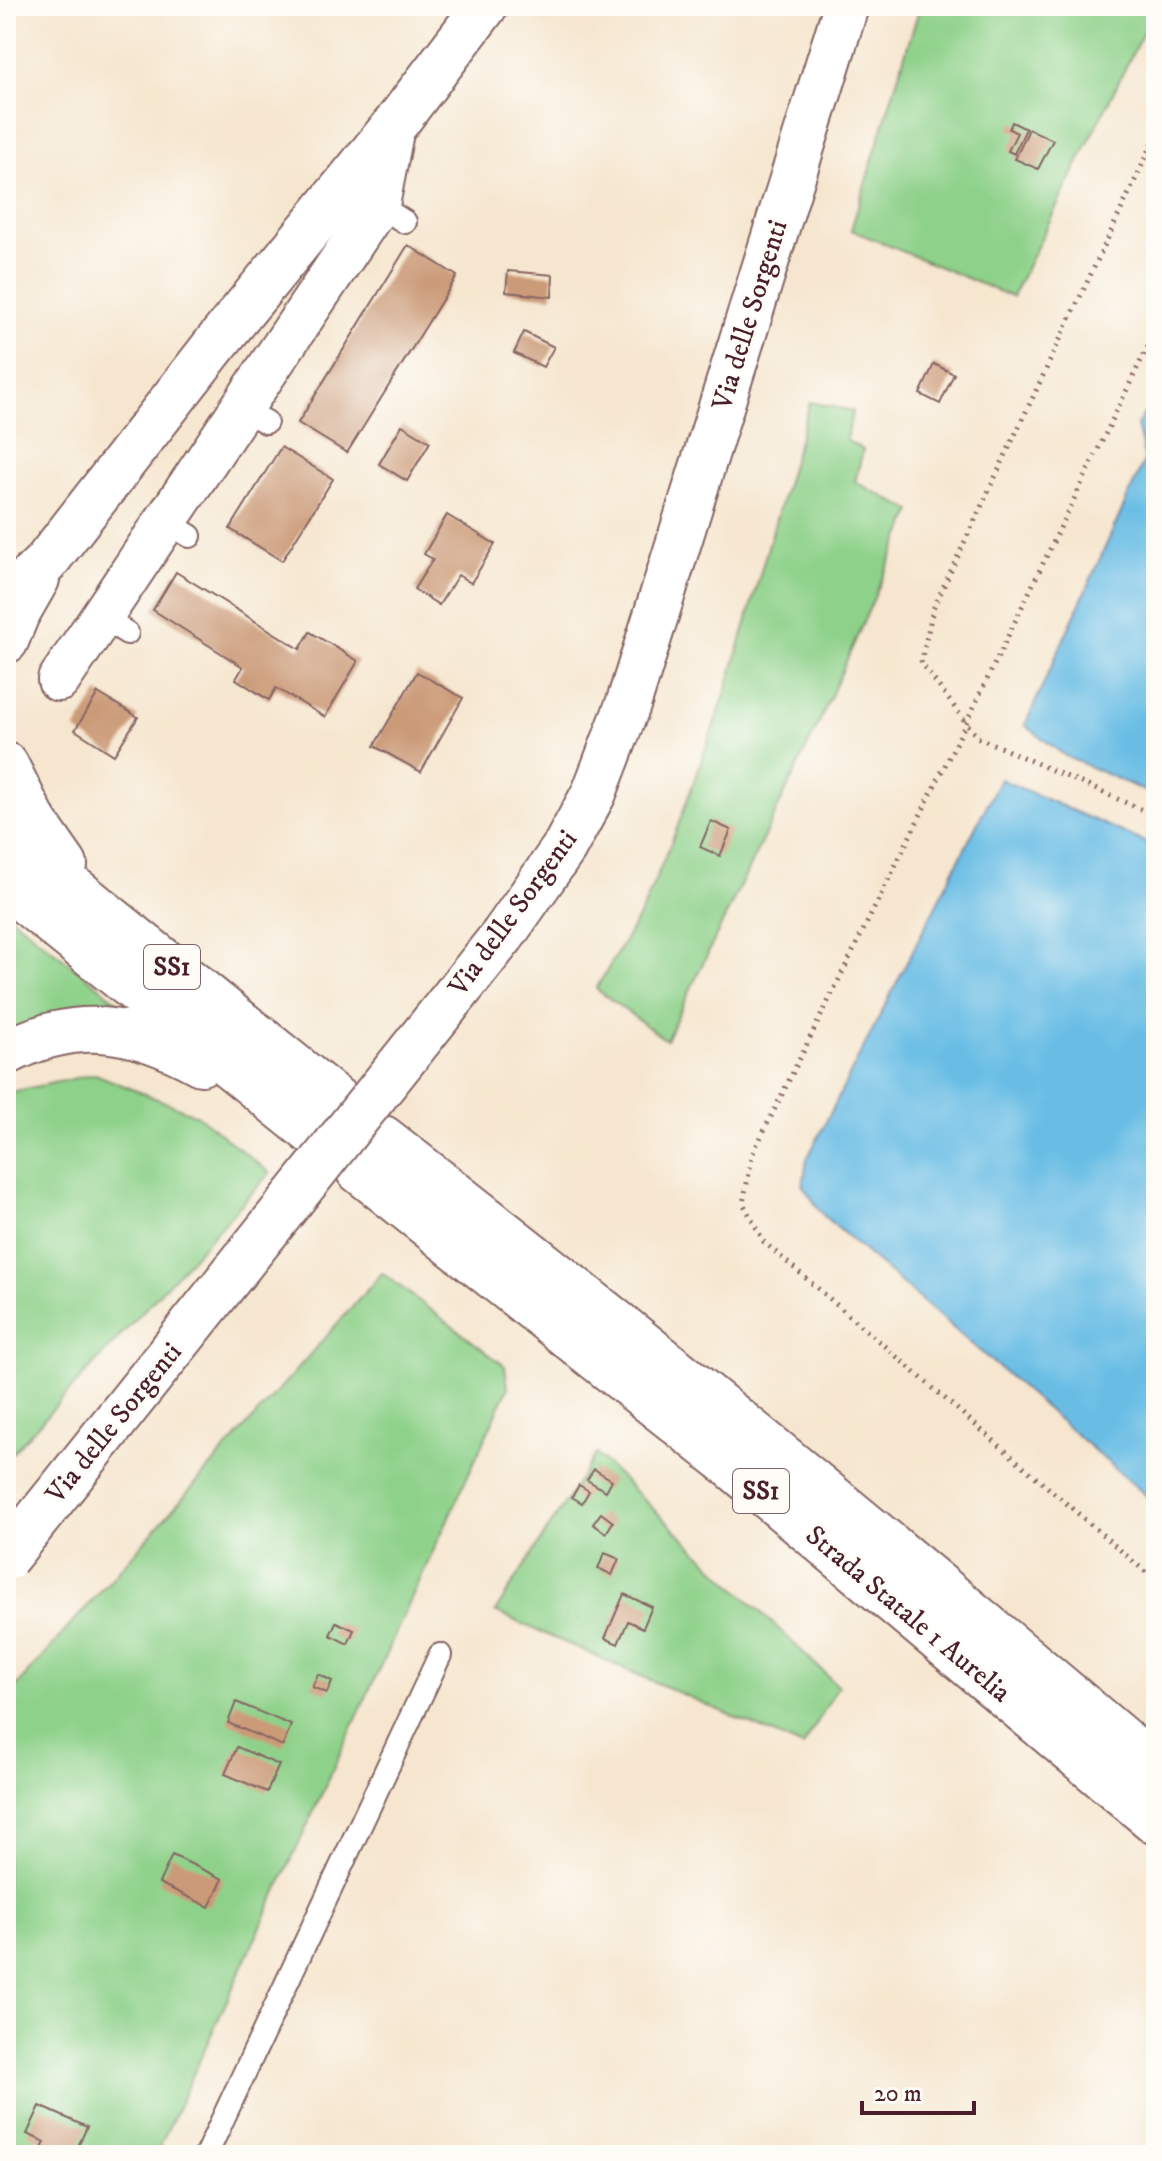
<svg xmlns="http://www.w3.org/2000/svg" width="1162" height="2161" viewBox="0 0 1162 2161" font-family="'IM FELL DW Pica',serif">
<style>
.green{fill:#8ed18a;stroke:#6c785a;stroke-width:2}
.water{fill:#69bde5;stroke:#5a6e88;stroke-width:2}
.building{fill:#cb9a77}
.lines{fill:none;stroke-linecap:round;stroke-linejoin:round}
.lane-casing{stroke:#866564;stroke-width:26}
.street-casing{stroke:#866564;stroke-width:46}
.secondary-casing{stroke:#866564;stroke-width:48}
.highway-casing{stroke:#866564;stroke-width:48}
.path{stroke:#866564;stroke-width:5;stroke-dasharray:2 6;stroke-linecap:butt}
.lane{stroke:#fff;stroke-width:22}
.street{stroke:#fff;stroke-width:42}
.secondary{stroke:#fff;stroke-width:44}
.highway{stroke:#fff;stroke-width:44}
.secondary-bridge-casing{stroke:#866564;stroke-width:48;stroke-linecap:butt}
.secondary-bridge{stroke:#fff;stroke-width:44}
.labels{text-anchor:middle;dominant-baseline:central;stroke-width:6;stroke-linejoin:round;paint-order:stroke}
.shield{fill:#fdfcf7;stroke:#806168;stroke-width:2}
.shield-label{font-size:26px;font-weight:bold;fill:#4a1f2b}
.street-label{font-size:28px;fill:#4a1f2b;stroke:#fdfcf7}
</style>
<rect width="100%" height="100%" fill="#fdfcf7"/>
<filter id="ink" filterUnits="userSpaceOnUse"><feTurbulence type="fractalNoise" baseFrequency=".0125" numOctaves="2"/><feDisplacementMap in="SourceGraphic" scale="16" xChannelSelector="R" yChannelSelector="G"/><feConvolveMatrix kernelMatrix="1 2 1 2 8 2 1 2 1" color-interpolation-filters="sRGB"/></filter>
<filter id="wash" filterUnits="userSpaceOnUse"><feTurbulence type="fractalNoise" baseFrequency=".006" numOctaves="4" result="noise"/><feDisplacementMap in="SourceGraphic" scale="32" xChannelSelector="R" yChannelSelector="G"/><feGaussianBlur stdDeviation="1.8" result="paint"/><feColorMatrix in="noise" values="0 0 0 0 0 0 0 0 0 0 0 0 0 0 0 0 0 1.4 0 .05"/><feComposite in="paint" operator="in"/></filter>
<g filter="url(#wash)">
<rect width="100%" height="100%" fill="#f6e6cf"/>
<!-- green -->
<path class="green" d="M920,6H1156L1012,297L851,230Z
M810,402L853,411L846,440L863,450L855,482L912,511L823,714L666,1040L596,989L642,911L676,831L726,692Z
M6,913L118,1002L125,1016L6,1038Z
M95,1074L197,1115L270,1173L6,1460V1093Z
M382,1273L505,1366L508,1388L156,2155H6V1698Z
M596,1454L838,1686L803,1747L495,1612Z"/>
<!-- water -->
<path class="water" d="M1156,396V796L1065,756L1025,725L1145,459L1137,425Z
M1000,779L1156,847V1504L824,1216L803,1186L807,1159Z"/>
<g id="blocks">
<!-- building -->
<path class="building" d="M1012,122L1026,129L1014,154L1008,151L1017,133L1009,129Z
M1029,129L1053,140L1038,169L1015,159Z
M408,245L457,276L347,453L298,423Z
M508,271L553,275L552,297L506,292Z
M524,332L554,347L543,367L514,353Z
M934,364L954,374L940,404L920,394Z
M402,425L430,442L407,481L379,464Z
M281,447L333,479L282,561L230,529Z
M447,515L495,544L471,583L458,575L439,605L414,589L433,559L424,554Z
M176,572L300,649L310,632L358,661L325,717L276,688L269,700L236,679L243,667L153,610Z
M417,672L463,698L421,772L374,746Z
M98,693L138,717L114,755L75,730Z
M711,821L731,830L720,856L700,847Z
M594,1469L612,1480L606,1491L587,1480Z
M579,1485L589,1491L582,1503L572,1497Z
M601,1513L613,1522L606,1533L593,1524Z
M605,1553L619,1559L612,1575L598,1568Z
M624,1594L652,1607L643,1628L628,1621L618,1644L605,1638Z
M336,1622L354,1630L348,1644L330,1635Z
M318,1674L332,1681L327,1693L312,1687Z
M236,1702L291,1725L283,1746L228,1723Z
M237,1747L279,1765L267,1792L225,1774Z
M172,1855L223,1879L209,1907L159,1883Z
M40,2106L87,2127L74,2155H39L45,2142L27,2134Z"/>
</g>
</g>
<g filter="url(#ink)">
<use href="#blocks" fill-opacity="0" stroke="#866564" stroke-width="2"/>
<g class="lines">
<defs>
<path id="lane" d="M378,205L405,222
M240,408L266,422
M165,521L190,536
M101,617L127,633
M206,2155L440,1655"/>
<path id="street" d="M59,680L378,205L393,127"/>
<path id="secondary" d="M503,935L564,848L594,793L629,702L846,6"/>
<path id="highway" d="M6,601L46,562L214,346L393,127L485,6
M6,641L17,614L37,579
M6,765L33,819L65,865
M6,834L337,1100
M6,886L314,1134
M6,1053C76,1016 134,1026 201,1063
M383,1138C646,1342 903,1553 1156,1768
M358,1170L723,1459L1156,1822"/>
</defs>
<!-- lane casing -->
<use href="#lane" class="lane-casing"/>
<!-- street casing -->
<use href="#street" class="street-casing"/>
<!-- secondary casing -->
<use href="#secondary" class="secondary-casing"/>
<!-- highway casing -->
<use href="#highway" class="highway-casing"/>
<!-- path -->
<path class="path" d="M1156,136L933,609L921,663L977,737L1156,816
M1156,344L1147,348L966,723L753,1153L743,1203L764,1242L1156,1581"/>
<!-- lane -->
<use href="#lane" class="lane"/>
<!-- street -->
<use href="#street" class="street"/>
<!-- secondary -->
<use href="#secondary" class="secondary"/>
<!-- highway -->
<use href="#highway" class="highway"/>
<defs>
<path id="secondary-bridge" d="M6,1558L503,935"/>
</defs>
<!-- secondary-bridge casing -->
<use href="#secondary-bridge" class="secondary-bridge-casing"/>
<!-- secondary-bridge -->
<use href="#secondary-bridge" class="secondary-bridge"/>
</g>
</g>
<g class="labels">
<!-- shield labels -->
<g class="shield">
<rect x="144" y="945" width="56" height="44" rx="6"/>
<rect x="733" y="1469" width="56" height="44" rx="6"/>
</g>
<g class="shield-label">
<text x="172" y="967">SS1</text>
<text x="761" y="1491">SS1</text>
</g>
<!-- street labels -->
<g class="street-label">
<text transform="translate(750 315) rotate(-73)">Via delle Sorgenti</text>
<text transform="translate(513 913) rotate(-54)">Via delle Sorgenti</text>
<text transform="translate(114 1423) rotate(-51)">Via delle Sorgenti</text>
<text transform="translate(908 1614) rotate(40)">Strada Statale 1 Aurelia</text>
</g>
</g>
<!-- margin -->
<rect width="1162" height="2161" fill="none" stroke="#fdfcf7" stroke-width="32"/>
<!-- scale -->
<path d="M862 2101v12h112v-12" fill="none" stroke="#4a1f2b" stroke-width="4"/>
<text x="874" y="2101" font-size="24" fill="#4a1f2b" stroke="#fdfcf7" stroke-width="6" paint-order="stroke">20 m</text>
</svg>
